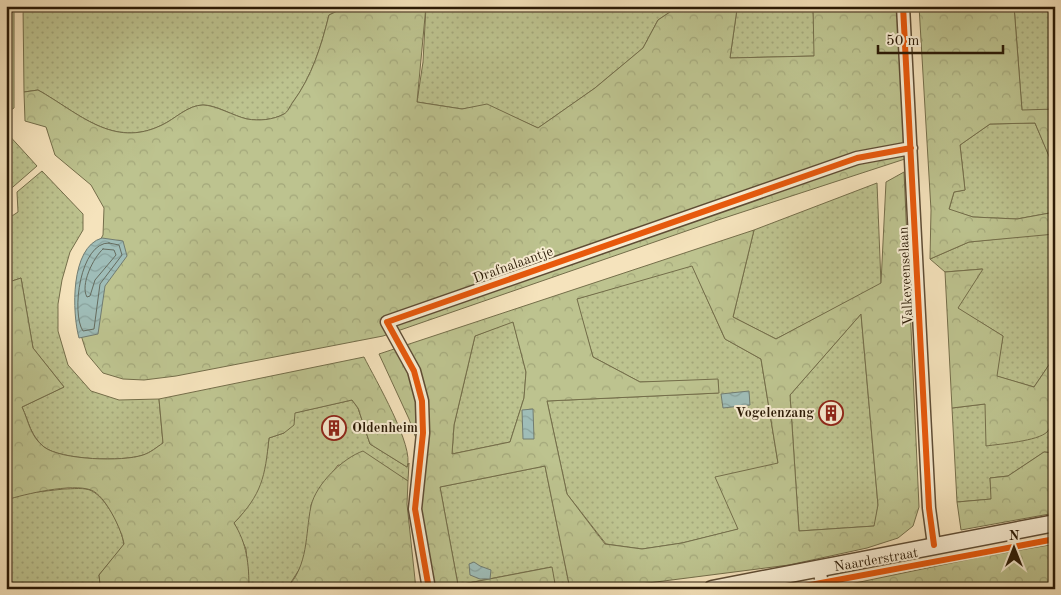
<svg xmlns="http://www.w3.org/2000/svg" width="1061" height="595" viewBox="0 0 1061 595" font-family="'Old Standard TT',serif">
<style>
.grass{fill:url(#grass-dots);stroke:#746e4a}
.forest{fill:url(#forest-crowns);stroke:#746e4a;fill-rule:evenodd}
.water{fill:url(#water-waves);stroke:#717c71}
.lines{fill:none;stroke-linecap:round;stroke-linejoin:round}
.shore{stroke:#656c5f;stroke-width:1}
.minor-casing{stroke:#5e4c34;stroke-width:15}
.tertiary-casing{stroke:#5e4c34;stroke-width:19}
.minor{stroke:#f8edd3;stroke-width:12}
.tertiary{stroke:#f8edd3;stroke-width:16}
.cycleway-casing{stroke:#f8edd3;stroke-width:9}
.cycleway{stroke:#e8590c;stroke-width:6}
.labels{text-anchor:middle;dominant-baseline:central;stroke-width:4;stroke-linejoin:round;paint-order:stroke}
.street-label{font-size:14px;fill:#2b1a06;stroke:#f8edd3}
.poi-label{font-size:14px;font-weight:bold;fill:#2b1a06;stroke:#f8edd3;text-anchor:end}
</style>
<defs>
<pattern id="grass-dots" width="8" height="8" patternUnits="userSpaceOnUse" patternTransform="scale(1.25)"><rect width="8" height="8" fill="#bdc38f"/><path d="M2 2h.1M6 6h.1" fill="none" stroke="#a3a77a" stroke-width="1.8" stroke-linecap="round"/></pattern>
<pattern id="forest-crowns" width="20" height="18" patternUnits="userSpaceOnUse" patternTransform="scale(1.25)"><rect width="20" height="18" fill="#bdc38f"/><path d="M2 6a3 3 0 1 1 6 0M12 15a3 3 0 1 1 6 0" fill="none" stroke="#a3a77a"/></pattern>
<pattern id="water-waves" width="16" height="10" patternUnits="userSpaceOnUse" patternTransform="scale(1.25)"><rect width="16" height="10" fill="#9fbdb8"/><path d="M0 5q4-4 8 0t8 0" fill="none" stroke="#89a29d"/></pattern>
</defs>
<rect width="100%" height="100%" fill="#f5e3bc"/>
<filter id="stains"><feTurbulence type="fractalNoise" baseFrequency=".004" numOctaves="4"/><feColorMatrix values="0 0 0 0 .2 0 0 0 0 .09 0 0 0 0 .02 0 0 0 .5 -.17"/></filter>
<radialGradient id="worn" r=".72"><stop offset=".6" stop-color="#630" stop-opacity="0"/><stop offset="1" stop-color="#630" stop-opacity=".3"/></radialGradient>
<!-- grass -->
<path class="grass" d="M23,6H348L329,15C321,47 312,76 293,102C290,106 288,112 284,114C273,120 259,121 247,119C233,116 217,105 203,105C188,105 175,119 162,125C113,149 79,113 38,90L24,92Z
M426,6H679L658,20L643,48L595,88L538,128L487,105L462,109L417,102L423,62Z
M710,6H813L815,56L730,58L737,9Z
M1014,6H1055V109L1022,111Z
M1035,123L1051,160L1055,158V212L1017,219L973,217L949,210L954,192L965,190L960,145L990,124Z
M6,132L37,166L6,193Z
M42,171L83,214V230L70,252L62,280L58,304V331L68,365L91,391L119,400L159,399L163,443C157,447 150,453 143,455C123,462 61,460 44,447C30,435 29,422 22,407L64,387L33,348L21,278L6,283V216L9,218L18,212L17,192Z
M877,183L881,284L776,339L733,317L754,230Z
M1046,234H1055V356L1034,387L996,376L1003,336L957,308L982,269L945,272L930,259L969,242Z
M692,265L725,339L761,359L778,463L739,529L682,543L642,549L606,544L567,494L547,401L718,393V380L640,382L593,357L576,299Z
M861,314L878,505L875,526L799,531L790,395Z
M513,321L526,372L524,398L510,442L452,454L454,425L475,336Z
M1055,378V453L1044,452L1008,476L990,478L992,499L957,502L952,408L985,404L1050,426L1051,386Z
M352,400L358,408L370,444L407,467L409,463L408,481L400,476L338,465L316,494L311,505L308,544L302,565L288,587L286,589H249L246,549L234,523C256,501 266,468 269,438L284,433L294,413Z
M545,466L570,589H556L551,567L458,585L440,487Z
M64,489C72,489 85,487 92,491C107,499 122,528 124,545L99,575L100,584L105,589H6V500L28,493Z"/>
<!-- forest -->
<path class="forest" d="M6,6L14,8V108L6,113Z
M348,6H426L417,102L462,109L487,104L538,128L595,88L643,48L658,20L679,6L737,9L730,58L814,56L813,6H904L911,157L718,220L383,336L176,376L144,380L123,379L103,373L87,354L79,329L89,260L103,235L104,208L91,185L55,155L46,127L25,121L24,92L38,90C79,113 113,149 162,125C175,119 188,105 203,105C215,105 234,116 247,119C259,121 273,120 284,114C288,112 290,106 293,102C312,76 321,47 329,15Z
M919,6H1014L1022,110L1055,109V158L1051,161L1035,123L990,124L960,145L965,190L954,192L949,209L973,217L1017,219L1055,212V234L969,242L930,259L931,210Z
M904,172L919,507L913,526L898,538L867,548L789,565L601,589H570L545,466L440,487L458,585L552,567L556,589H433L420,512L421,452L409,419L379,354L754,230L733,317L776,339L881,283L886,182ZM692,266L725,339L761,359L778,463L715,477L738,529L682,543L642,549L605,544L567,494L547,401L719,393L718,379L640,382L593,357L577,299ZM861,314L878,505L874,526L799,531L790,395ZM513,322L526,372L524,398L510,442L452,454L454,425L475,336Z
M983,269L958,308L1003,336L997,376L1034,387L1055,356C1055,375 1050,391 1050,410C1050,417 1053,426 1047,432C1038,441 1000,444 986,446L985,404L952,408L945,272Z
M21,278L33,348L64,387L22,407C29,422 30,436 44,447C61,460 123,462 143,455C150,453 157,447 163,443L159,399L364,357C375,379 415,447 407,467L370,444L358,408L352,400L295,413L294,425L284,433L269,438C265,477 262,494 234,523C247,544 249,564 249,589H105L100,584L99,575L124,544C122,530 105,495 91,490C72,483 25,494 6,500V283Z
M363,451L408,481L407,504L416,589H286C309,565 305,535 311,506C316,484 343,458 363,451Z
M1044,452L1055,453V513L961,530L957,502L991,499L990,478L1008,476Z
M1055,544V589H835L836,587L980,557Z"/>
<!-- water -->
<path class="water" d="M102,238L123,241L127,256L105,286L98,334L79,338C72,313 70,247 102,238Z
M749,391L750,405L723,408L721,394Z
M533,409L534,439H523L522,410Z
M474,562L480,566L491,570L490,579H480L470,575L469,564Z"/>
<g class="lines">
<!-- shore -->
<path class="shore" d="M109,243L119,245L122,255L100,284L94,329L83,331C71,313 80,242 109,243Z
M103,249L114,250L116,255L95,280L90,296L87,297C80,285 93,258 103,249Z"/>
<defs>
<path id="minor" d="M903,6L929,508L934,545
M819,568L823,589
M429,589L415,509L423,433L422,401L414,371L387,322L857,158L911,148"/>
<path id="tertiary" d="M712,589L1055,523"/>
</defs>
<!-- minor casing -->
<use href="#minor" class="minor-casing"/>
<!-- tertiary casing -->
<use href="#tertiary" class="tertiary-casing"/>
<!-- minor -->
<use href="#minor" class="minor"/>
<!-- tertiary -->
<use href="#tertiary" class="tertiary"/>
<defs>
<path id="cycleway" d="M903,6L929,508L934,545
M429,589L415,509L423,433L422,401L414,371L387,322L857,158L911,148
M789,589L1055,539"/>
</defs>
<!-- cycleway casing -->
<use href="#cycleway" class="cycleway-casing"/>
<!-- cycleway -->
<use href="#cycleway" class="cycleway"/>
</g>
<!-- icons -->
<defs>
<symbol id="building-ring" viewBox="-11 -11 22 22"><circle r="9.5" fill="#f8edd3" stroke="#8f2418" stroke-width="1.5"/><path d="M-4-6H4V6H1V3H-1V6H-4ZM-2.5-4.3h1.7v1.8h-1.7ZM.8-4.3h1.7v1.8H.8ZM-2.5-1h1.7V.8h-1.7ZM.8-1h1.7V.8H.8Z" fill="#8f2418"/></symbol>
</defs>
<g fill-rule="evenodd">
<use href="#building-ring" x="817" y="399" width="28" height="28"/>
<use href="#building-ring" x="320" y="414" width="28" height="28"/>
</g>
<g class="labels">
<!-- street labels -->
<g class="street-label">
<text transform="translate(513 265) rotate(-20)">Drafnalaantje</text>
<text transform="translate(906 276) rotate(-93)">Valkeveenselaan</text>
<text transform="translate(876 560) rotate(-10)">Naarderstraat</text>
</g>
<!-- poi labels -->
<g class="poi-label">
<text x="814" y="413">Vogelenzang</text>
<text x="352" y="428" text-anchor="start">Oldenheim</text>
</g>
</g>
<!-- margin -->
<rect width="1061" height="595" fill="none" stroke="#f5e3bc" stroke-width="25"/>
<rect x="8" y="8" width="1046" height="580" fill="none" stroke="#2b1a06" stroke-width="2.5"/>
<rect x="12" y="12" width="1036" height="570" fill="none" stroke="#2b1a06"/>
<!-- north arrow -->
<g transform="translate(1014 548)" stroke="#f8edd3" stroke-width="4" paint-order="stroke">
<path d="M0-4L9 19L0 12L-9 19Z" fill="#2b1a06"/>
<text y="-8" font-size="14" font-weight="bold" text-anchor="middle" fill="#2b1a06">N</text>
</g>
<!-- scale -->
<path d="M878 45v8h125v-8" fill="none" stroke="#2b1a06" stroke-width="2.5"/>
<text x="886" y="45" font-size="15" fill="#2b1a06" stroke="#f8edd3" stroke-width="4" paint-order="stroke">50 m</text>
<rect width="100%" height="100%" filter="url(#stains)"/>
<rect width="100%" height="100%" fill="url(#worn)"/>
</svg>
